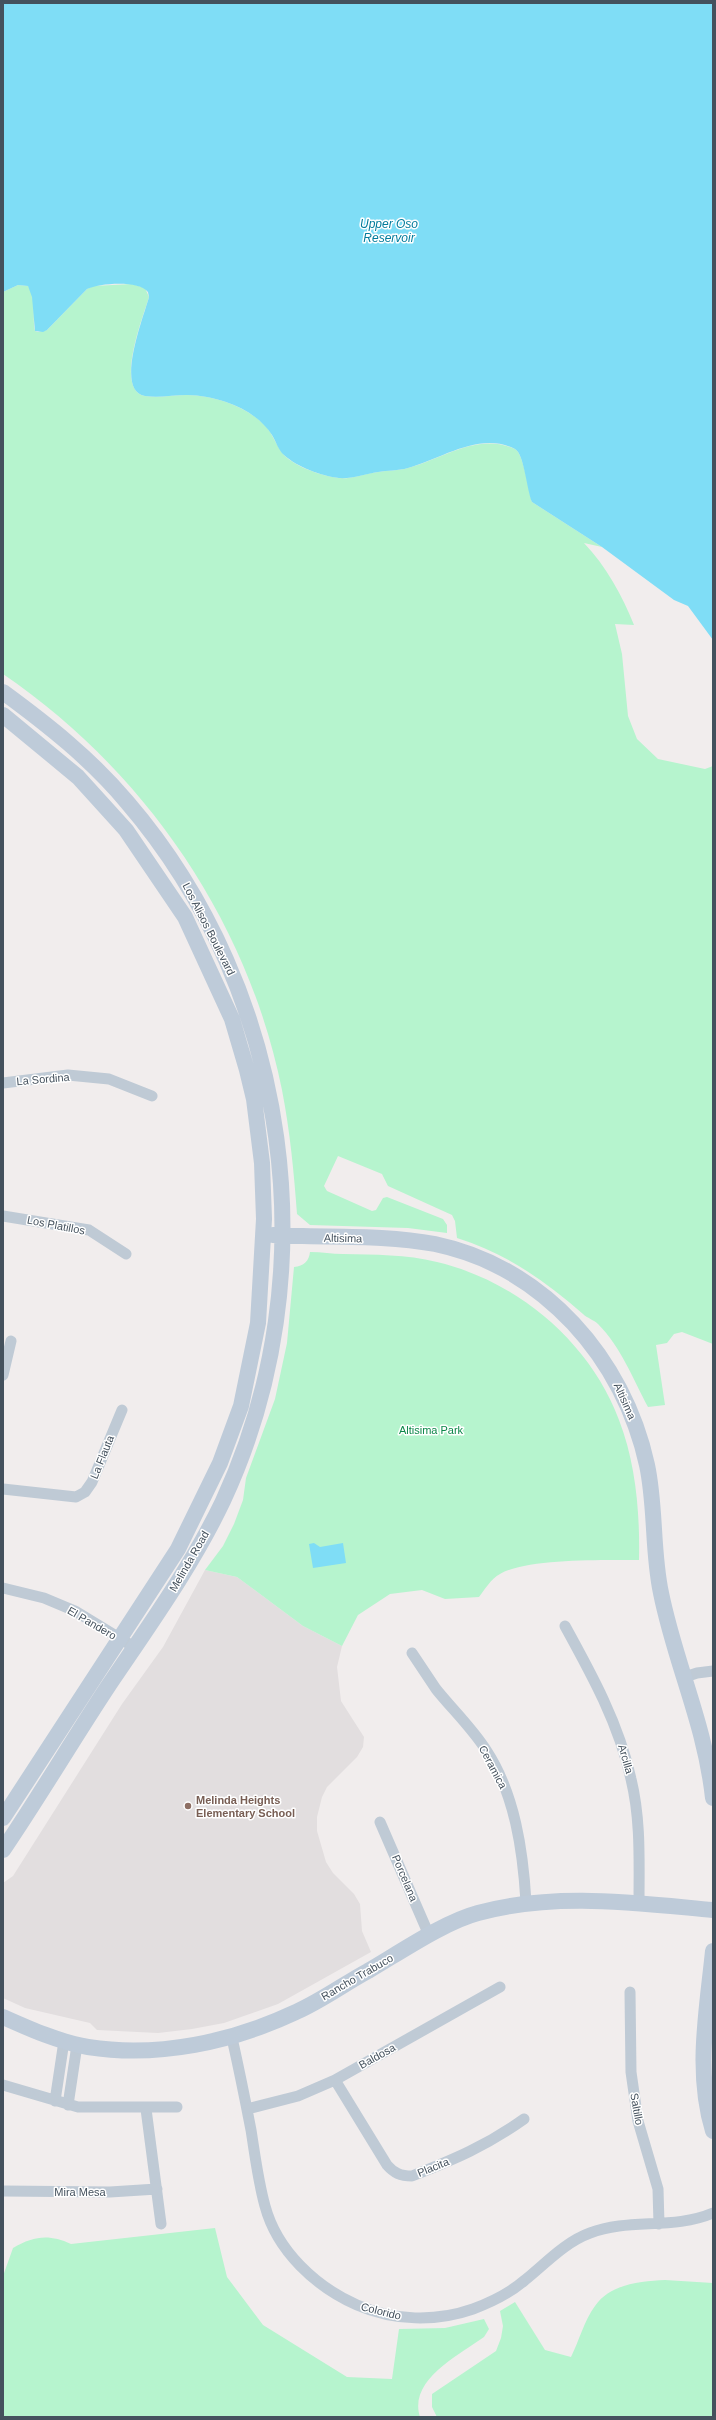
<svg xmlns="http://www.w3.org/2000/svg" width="716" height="2420" viewBox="0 0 716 2420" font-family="Helvetica,sans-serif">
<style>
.education{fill:#e2dedf}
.green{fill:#b6f4ce}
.water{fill:#7fddf6}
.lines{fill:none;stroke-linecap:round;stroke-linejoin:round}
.street{stroke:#bfcad5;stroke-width:11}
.secondary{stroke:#becbd9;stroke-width:16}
.education-dot{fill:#8d6e63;stroke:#fff;stroke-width:1.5}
.labels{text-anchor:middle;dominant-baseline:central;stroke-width:3;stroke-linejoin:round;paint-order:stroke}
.street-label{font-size:11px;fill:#44515d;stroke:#fff}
.park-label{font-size:11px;fill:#0c8749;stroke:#fff}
.education-label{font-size:11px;font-weight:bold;fill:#785e54;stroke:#fff;text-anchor:start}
.water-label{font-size:12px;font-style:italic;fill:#037c9c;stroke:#fff}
</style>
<rect width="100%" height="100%" fill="#f1eded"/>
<!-- education -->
<path class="education" d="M205,1570L237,1577L303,1626L342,1646L337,1667L341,1701L364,1737L363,1747L357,1757L327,1787L322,1797L317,1817V1831L326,1862L333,1873L354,1894L360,1904L362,1931L371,1952L278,2004L224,2023L192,2029L158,2033L97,2030L90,2023L25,2008L3,1998V1883L13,1876L122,1704L163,1647Z"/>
<!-- green -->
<path class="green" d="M132,284L145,288L149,297C143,317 114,390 145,396C159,398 174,395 187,395C200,395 214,398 226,402C242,408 260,417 270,432C275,440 278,448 284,455C296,468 332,480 348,478C358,477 368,473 378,472C388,470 398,471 408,468C442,459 478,432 515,449C523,452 529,492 532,502L602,547L584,543C606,566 622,595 634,625L615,624L622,654L628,716L637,739L658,759L705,769L713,766V1344L682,1332L674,1334L667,1343L656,1345L665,1405L648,1407C633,1379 621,1347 598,1324C594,1320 587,1318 583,1314C545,1281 506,1253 457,1238L455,1221L452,1215L388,1186L382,1174L338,1156L324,1186L327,1191L372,1211L376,1210L383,1198L387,1197L443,1219L447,1225V1233L408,1228L310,1225L297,1214C294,1173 290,1131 282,1090C248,921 145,771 3,674V292L18,285L28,286C37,299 32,316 35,331L38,332L47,330L87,289L93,286Z
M310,1252C322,1252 332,1254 343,1254C375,1255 406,1254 437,1262C517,1281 590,1342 619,1420C636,1464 640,1513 639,1560C606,1560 526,1558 500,1574C491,1579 485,1589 479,1597L445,1599L422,1590L390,1594L358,1615L342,1646L303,1626L237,1577L205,1570L223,1546L234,1524L243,1500L246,1478L275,1399L287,1343L294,1267C304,1266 309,1261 310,1252Z
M215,2228L227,2277L263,2325L347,2377L392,2379L399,2329L445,2328L484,2319L489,2329L484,2337C459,2355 408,2380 420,2417H3V2276L13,2248C34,2236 49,2234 71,2244Z
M665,2280L713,2283V2417H437L432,2407V2394L496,2351L501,2338L503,2326L500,2311L515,2302L545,2350L571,2357C579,2341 584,2321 595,2306C610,2284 641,2281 665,2280Z"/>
<!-- water -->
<path class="water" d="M3,3H713V640L688,606L674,600L602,547L532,502C527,491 524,453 515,449C479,431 442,459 408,468C398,471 388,470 378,472C365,474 352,479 339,478C322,476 297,467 284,455C278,450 276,441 272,435C262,419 244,408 226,402C214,398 200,395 187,395C174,395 159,398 145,396C114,391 144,316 149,297L148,292C139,280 100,283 87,289L47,330L43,332L35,331L32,297L28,286L18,285L3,292Z
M314,1543L320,1547L343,1543L346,1563L313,1568L309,1544Z"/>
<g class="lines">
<!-- street -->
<path class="street" d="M3,1083L68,1075L109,1079L152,1096
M3,1216L89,1230L126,1254
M3,1375L11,1341
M3,1489L76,1497L85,1492L92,1482L122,1410
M3,1588L44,1598L75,1611L134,1647
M565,1626C592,1675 619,1724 631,1779C641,1820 639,1862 639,1903
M412,1653C420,1665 428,1677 436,1689C452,1709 472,1728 486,1750C515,1794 523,1851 526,1902
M685,1677L697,1673L713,1671
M380,1822L429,1935
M630,1992L631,2072L638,2121L658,2189L659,2224
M232,2038C239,2069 245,2099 251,2130C255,2155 258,2181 265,2206C277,2251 316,2287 357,2305C394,2321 436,2322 473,2309C492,2302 510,2293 525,2280C545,2264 565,2242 590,2233C629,2218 673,2230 713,2213
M335,2080L387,2165C394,2173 400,2176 412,2176C455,2159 486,2146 524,2119
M3,2085L78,2107H177
M55,2101L64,2041
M68,2105L77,2045
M146,2109L161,2224
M247,2109L298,2096L335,2080L500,1987
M3,2191L110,2192L157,2189"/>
<!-- secondary -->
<path class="secondary" d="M3,692C48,725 91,759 127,802C291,993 329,1273 223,1501C191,1568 148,1627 107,1688C72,1741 39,1797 3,1850
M3,715L78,777L126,830L185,917L232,1019L247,1070L254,1099L262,1163L264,1219L258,1323L241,1406L220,1463L178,1549L3,1818
M273,1235C327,1238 382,1234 435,1244C544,1267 624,1359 647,1465C656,1507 652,1551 661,1593C675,1663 705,1724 713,1798
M713,1951C707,2011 695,2072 713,2131
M3,2017C30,2029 59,2042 88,2047C159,2058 232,2042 296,2012C321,2001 344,1984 368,1971C399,1953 444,1922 478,1913C555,1892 635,1903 713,1910"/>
</g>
<!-- markers -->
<circle class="education-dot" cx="188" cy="1806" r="4"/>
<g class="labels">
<!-- street labels -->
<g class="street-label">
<text transform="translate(209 929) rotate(63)">Los Alisos Boulevard</text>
<text transform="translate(43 1079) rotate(-5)">La Sordina</text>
<text transform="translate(56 1225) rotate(11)">Los Platillos</text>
<text transform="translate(343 1238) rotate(1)">Altisima</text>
<text transform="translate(625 1401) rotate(66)">Altisima</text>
<text transform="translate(102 1457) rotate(-68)">La Flauta</text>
<text transform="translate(189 1561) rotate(-60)">Melinda Road</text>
<text transform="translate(92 1623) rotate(30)">El Pandero</text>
<text transform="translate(626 1759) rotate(74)">Arcilla</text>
<text transform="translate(493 1767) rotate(62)">Ceramica</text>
<text transform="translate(405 1878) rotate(67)">Porcelana</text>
<text transform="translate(357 1977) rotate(-30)">Rancho Trabuco</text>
<text transform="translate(377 2056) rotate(-29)">Baldosa</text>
<text transform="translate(637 2109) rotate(80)">Saltillo</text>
<text transform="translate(433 2167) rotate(-22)">Placita</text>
<text x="80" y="2192">Mira Mesa</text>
<text transform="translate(381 2311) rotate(14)">Colorido</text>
</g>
<!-- park labels -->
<g class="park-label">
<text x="431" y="1430">Altisima Park</text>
</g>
<!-- education labels -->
<g class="education-label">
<text x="196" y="1800">Melinda Heights<tspan x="196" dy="13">Elementary School</tspan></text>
</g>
<!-- water labels -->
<g class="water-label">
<text x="389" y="224">Upper Oso<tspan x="389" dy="14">Reservoir</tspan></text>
</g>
</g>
<!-- border -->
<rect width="716" height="2420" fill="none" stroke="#44515d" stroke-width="8"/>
</svg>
